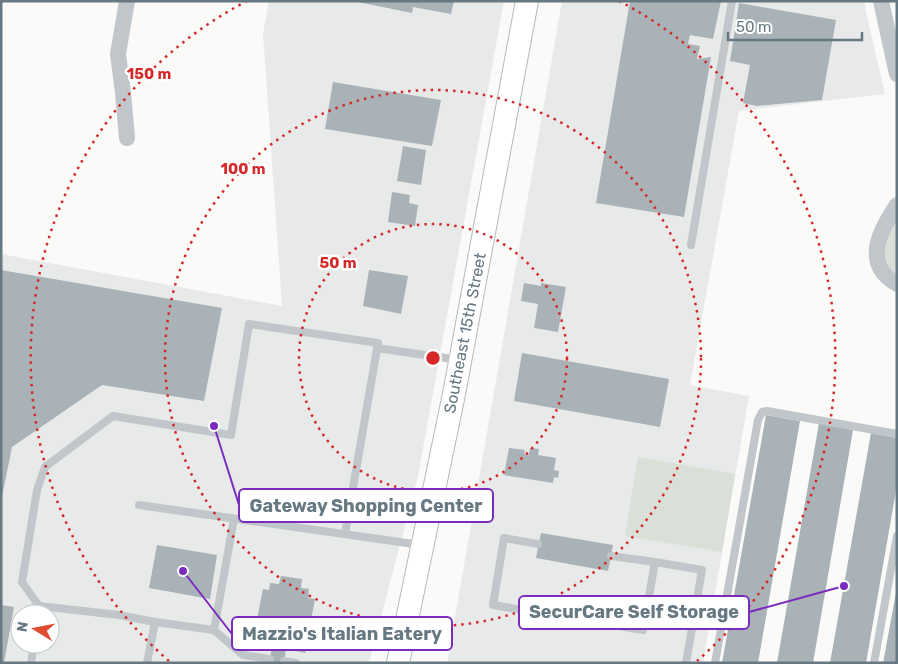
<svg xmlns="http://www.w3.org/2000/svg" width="898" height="664" viewBox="0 0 898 664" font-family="Rubik,sans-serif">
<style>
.built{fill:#e8eae9;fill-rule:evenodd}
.green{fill:#dadfd7}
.building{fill:#a8b2b7}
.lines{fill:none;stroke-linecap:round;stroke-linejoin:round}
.secondary-casing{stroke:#b4babe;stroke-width:24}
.lane{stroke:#c1c6ca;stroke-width:8}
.street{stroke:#c1c6ca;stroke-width:16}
.secondary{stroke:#fff;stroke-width:22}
.ring{fill:none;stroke:#d62828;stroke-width:2.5;stroke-dasharray:2.5 5}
.labels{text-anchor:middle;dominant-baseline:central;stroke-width:5;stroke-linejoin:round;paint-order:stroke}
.street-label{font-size:16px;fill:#667882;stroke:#fff}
.centre{fill:#d62828;stroke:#fff;stroke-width:2.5}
.ring-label{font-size:15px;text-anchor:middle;font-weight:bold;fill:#d62828;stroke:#fff;stroke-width:5;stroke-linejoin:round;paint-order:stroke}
.leader{fill:none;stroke:#7b2cbf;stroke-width:2}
.callout-dot{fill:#7b2cbf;stroke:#fff;stroke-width:2}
.callout{fill:#fff;stroke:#7b2cbf;stroke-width:2}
.callout-label{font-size:18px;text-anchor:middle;font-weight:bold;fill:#667882}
</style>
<rect width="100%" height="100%" fill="#fafaf8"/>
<!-- built -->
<path class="built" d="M269,1H504L418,476L369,663H1V254L282,306L263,33ZM20,614H50V644H20Z
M562,1H865V8L885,94L739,111L690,385L749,396L703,663H447Z"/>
<!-- green -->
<path class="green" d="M897,218V279L889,272L883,257L884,234Z
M638,457L735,474L722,552L625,536Z"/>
<!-- building -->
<path class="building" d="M353,1H454L451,14L413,7L412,13Z
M630,1H721L713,39L690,35L688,44L700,46L697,59L711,57L684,217L596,203Z
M739,3L836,20L822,100L757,106L743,103L750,65L730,61Z
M333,82L441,100L432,146L325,129Z
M403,146L426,150L421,185L397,181Z
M392,192L410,195L409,203L418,205L415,226L388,222Z
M1,270L222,308L204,401L102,385L12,447L1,502Z
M369,270L408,276L401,314L363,306Z
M524,283L541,286V283L566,287L558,332L534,328L538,304L521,301Z
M522,353L669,379L660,427L514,401Z
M766,415L800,421L758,663H722Z
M819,423L853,430L813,663H777Z
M871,433L897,438V485L866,663H830Z
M509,448L525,450L524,454L529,455L530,448L539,449L538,455L556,458L554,470L559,471L558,478L554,477L553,483L504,475Z
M541,533L613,545L608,571L536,558Z
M157,545L217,555L210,599L149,588Z
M281,576L302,579L301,588L309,589L308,598L315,599L305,653L286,649L284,663H269L272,647L252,644L263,589L269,590L270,583L279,584Z
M896,593L897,663H883Z
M1,605L14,607L4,663H1Z"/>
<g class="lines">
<defs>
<path id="secondary" d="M398,663L454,394L527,1"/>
</defs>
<!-- secondary casing -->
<use href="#secondary" class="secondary-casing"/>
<!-- lane -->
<path class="lane" d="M691,245L732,1
M377,348L459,360
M139,505L421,545
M538,544L504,538L493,605L643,630L655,562L611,556
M655,562L702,570L686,663
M39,606L119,615L155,622L214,630L243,655L270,659
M38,614L39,606L22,582L37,490L45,467L113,416L231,435L249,324L378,343L345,534
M214,630L234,519
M284,661L296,663
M31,663L34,644
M147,663L155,622
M715,663L758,420L762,412L767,411L897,434
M874,663L897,536"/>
<!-- street -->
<path class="street" d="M127,1L118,54L123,93L127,138
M881,1L897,74
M897,205C885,223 868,250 882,271C885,276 892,281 897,284"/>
<!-- secondary -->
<use href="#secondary" class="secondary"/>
</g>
<!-- distance rings -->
<g class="ring">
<circle cx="433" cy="358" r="134"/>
<circle cx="433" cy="358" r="268"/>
<path d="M169 661A402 402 0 0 1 247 1M619 1A402 402 0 0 1 697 661"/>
</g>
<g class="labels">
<!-- street labels -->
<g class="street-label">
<text transform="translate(465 333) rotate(-79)">Southeast 15th Street</text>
</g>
</g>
<circle cx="433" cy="358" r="8" class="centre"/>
<g class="ring-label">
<text x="149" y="79">150 m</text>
<text x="243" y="174">100 m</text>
<text x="338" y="268">50 m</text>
</g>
<!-- callouts -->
<path class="leader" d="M214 426L239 505M844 586L749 612M183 571L232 634"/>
<g class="callout-dot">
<circle cx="214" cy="426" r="5"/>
<circle cx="844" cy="586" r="5"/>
<circle cx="183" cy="571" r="5"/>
</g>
<g class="callout">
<rect x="239" y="489" width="254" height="33" rx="5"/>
<rect x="519" y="596" width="230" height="33" rx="5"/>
<rect x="232" y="617" width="220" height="33" rx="5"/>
</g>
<g class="callout-label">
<text x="366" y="512">Gateway Shopping Center</text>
<text x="634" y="618">SecurCare Self Storage</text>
<text x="342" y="640">Mazzio's Italian Eatery</text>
</g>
<!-- border -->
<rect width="898" height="664" fill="none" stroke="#667882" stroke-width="5"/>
<!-- north arrow -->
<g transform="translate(35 629) rotate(280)"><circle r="24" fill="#ffffff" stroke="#c2c9cd"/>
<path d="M0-4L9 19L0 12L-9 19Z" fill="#df4d33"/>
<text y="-8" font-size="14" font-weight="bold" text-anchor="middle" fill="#667882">N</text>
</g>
<!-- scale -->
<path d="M728 32v8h134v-8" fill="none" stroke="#667882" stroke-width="2.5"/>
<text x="736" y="32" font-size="15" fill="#667882" stroke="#ffffff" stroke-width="4" paint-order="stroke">50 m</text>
</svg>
